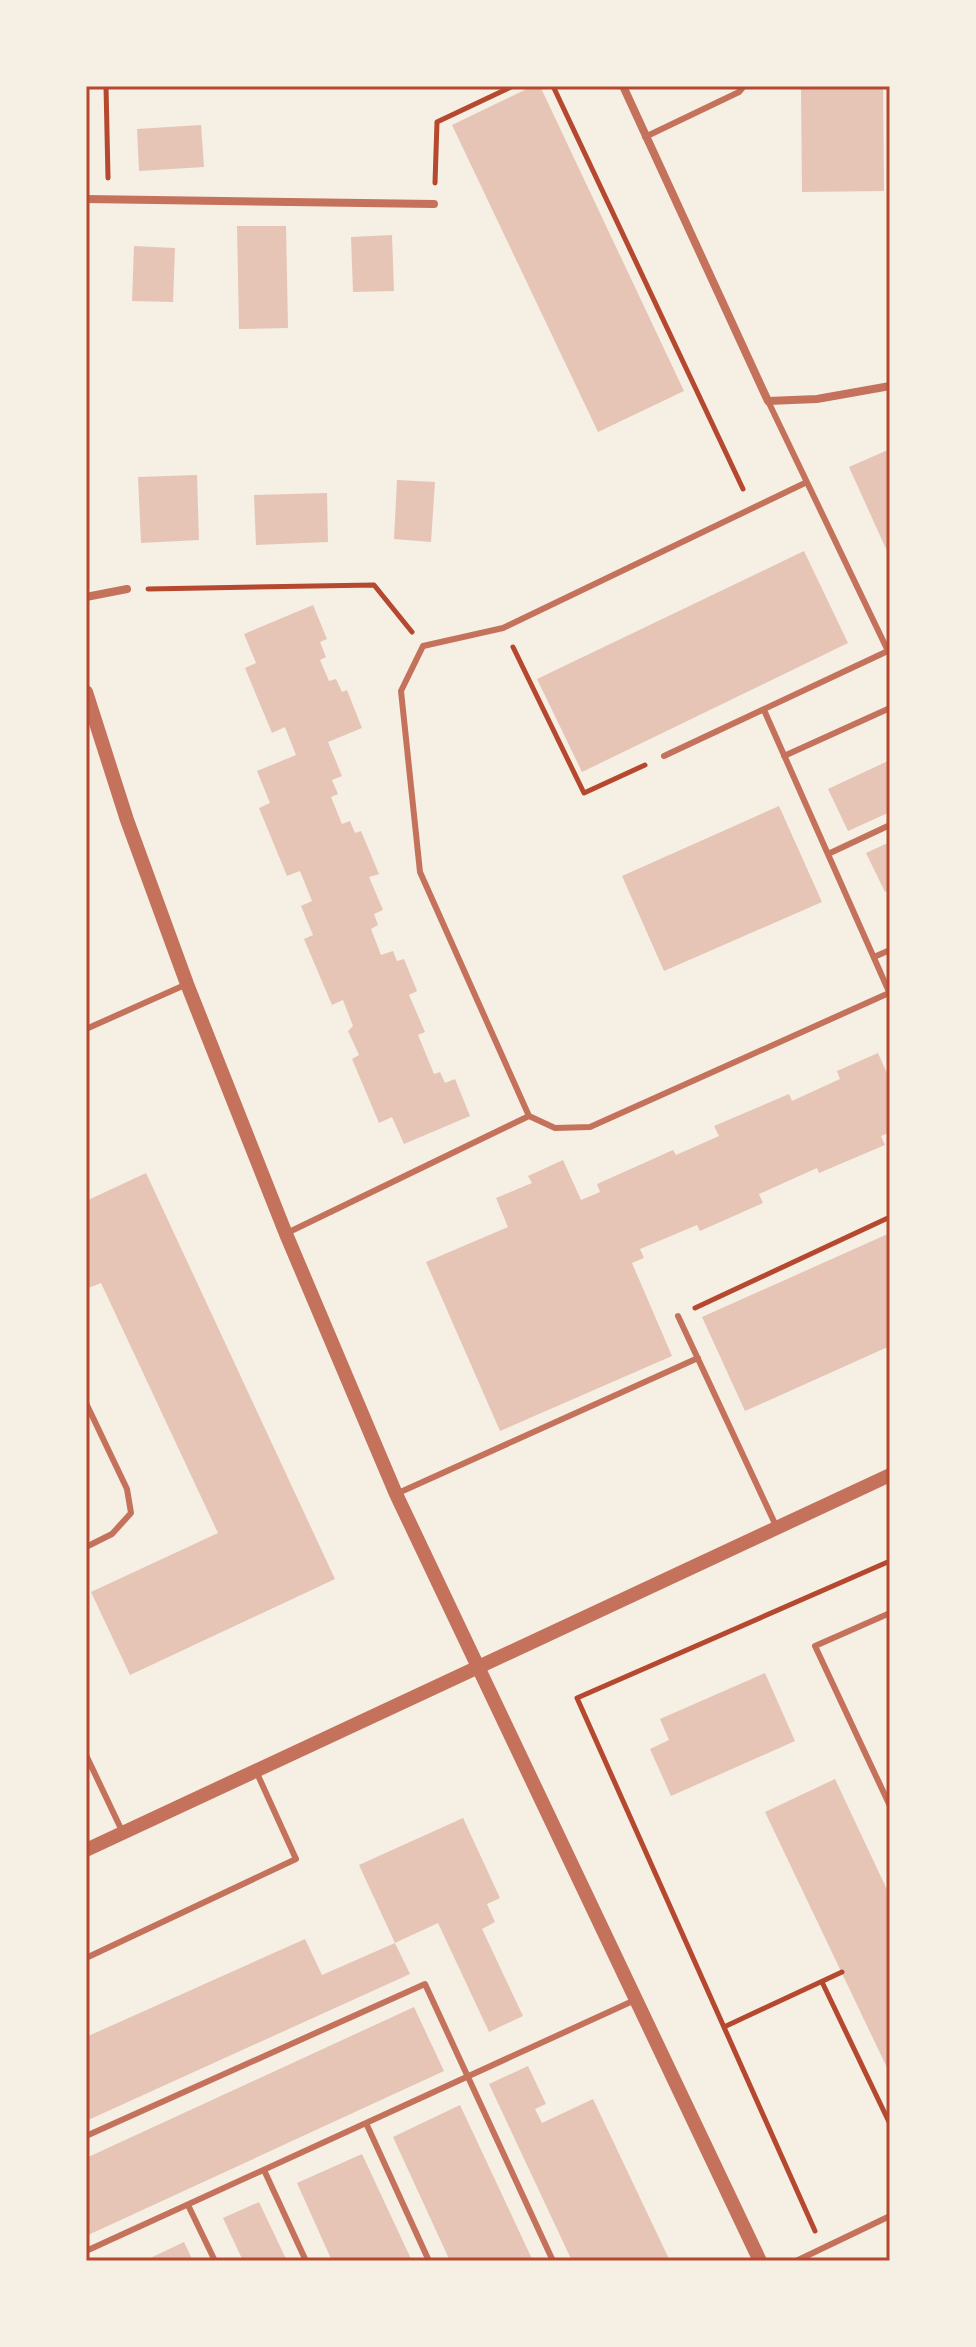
<svg xmlns="http://www.w3.org/2000/svg" width="976" height="2347" viewBox="0 0 976 2347" font-family="'IBM Plex Sans',sans-serif">
<style>
.building{fill:#e6c5b7}
.lines{fill:none;stroke-linecap:round;stroke-linejoin:round}
.path{stroke:#b5482f;stroke-width:5}
.service{stroke:#c5725c;stroke-width:6}
.minor{stroke:#c5725c;stroke-width:8}
.tertiary{stroke:#c5725c;stroke-width:14}
.neatline{fill:none;stroke:#b5482f;stroke-width:3}
</style>
<rect width="100%" height="100%" fill="#f6efe4"/>
<!-- building -->
<path class="building" d="M533,86H540L684,391L598,432L452,125Z
M801,86H883L884,191L802,192Z
M201,125L204,167L139,171L137,129Z
M237,226H286L288,328L239,329Z
M392,235L394,291L353,292L351,237Z
M134,246L175,248L173,302L132,301Z
M890,449V550L887,551L849,467Z
M197,475L199,540L141,543L138,477Z
M397,480L435,482L431,542L394,539Z
M327,493L328,542L256,545L254,495Z
M804,551L848,643L582,772L537,679Z
M313,605L327,639L320,642L326,657L320,660L329,681L336,679L342,692L347,690L362,728L328,742L342,776L332,780L338,794L331,797L342,824L350,821L355,833L361,831L379,874L369,877L383,910L374,914L378,925L371,929L381,955L393,951L397,961L404,959L417,991L409,995L425,1032L418,1035L434,1074L440,1072L445,1083L455,1079L470,1116L404,1144L392,1117L379,1123L352,1059L359,1055L348,1031L353,1026L343,1000L332,1005L304,939L313,935L301,906L312,901L300,871L287,876L259,808L270,803L257,771L296,755L285,727L272,733L245,668L256,663L244,634Z
M890,760V812L848,831L828,789Z
M779,806L822,902L664,971L622,876Z
M890,842V889L885,892L866,853Z
M878,1053L890,1080V1132L881,1136L885,1145L819,1173L817,1168L759,1194L763,1203L700,1231L697,1225L640,1249L644,1258L632,1263L672,1356L500,1431L426,1262L508,1227L496,1198L532,1183L528,1176L563,1160L581,1200L600,1192L597,1184L673,1150L676,1155L719,1136L714,1126L789,1094L792,1101L840,1079L837,1071Z
M146,1173L335,1579L130,1675L91,1592L218,1533L101,1283L86,1289V1201Z
M890,1233V1346L745,1411L702,1317Z
M765,1673L795,1741L671,1796L650,1749L669,1740L660,1719Z
M835,1779L890,1896V2074L765,1812Z
M463,1818L500,1898L487,1904L495,1922L482,1929L523,2016L489,2032L438,1923L395,1943L410,1974L86,2121V2037L305,1939L322,1975L395,1943L359,1865Z
M414,2007L444,2071L86,2236V2158Z
M528,2066L546,2104L535,2109L542,2123L593,2099L670,2261H572L489,2084Z
M460,2105L533,2261H450L393,2137Z
M362,2154L412,2261H332L297,2183Z
M259,2202L287,2261H243L223,2218Z
M184,2242L193,2261H144Z"/>
<g class="lines">
<!-- path -->
<path class="path" d="M106,86L108,178
M553,86L743,489
M435,183L437,122L513,86
M148,589L374,585L412,632
M513,647L584,793L645,765
M695,1308L890,1217
M822,1982L890,2124
M724,2027L842,1972
M815,2231L577,1698L890,1561"/>
<!-- service -->
<path class="service" d="M645,137L739,92L744,86
M768,401L888,651
M807,482L503,628L423,646L401,691L420,872L529,1116L555,1128L590,1127L889,993
M764,710L890,994
M664,756L890,650
M784,756L890,708
M828,854L890,825
M874,957L890,950
M86,1029L187,984
M287,1233L529,1116
M678,1316L777,1528
M86,1403L127,1489L131,1513L112,1534L86,1547
M396,1494L698,1358
M890,1613L815,1646L890,1806
M86,1755L123,1833
M86,1958L296,1859L256,1771
M366,2123L429,2261
M86,2136L425,1984L553,2261
M264,2170L306,2261
M188,2205L215,2261
M86,2251L635,2000
M796,2261L890,2216"/>
<!-- minor -->
<path class="minor" d="M623,86L768,401L817,399L890,386
M86,199L434,204
M86,597L127,589"/>
<!-- tertiary -->
<path class="tertiary" d="M86,692L127,820L187,984L286,1234L396,1494L760,2261
M86,1850L890,1475"/>
</g>
<!-- border -->
<rect width="976" height="2347" fill="none" stroke="#f6efe4" stroke-width="176"/>
<rect x="88" y="88" width="800" height="2171" class="neatline"/>
</svg>
